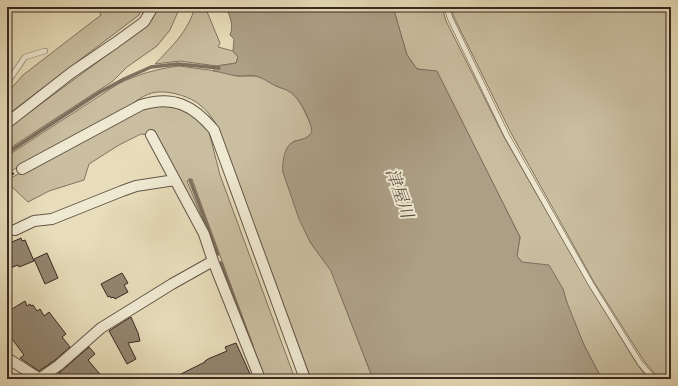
<svg xmlns="http://www.w3.org/2000/svg" width="678" height="386" viewBox="0 0 678 386" font-family="'EB Garamond','Noto Serif JP',serif">
<style>
.green{fill:#c9bea0;stroke:#807361}
.water{fill:#ac9f86;stroke:#7e6f5e}
.lines{fill:none;stroke-linecap:round;stroke-linejoin:round}
.stream{stroke:#7e6f5e;stroke-width:3.5}
.building{fill:#938671;stroke:#382822}
.service-casing{stroke:#645548;stroke-width:6}
.minor-casing{stroke:#645548;stroke-width:12}
.path{stroke:#382822;stroke-width:2;stroke-dasharray:3 2;stroke-linecap:butt}
.service{stroke:#efe9d2;stroke-width:5}
.minor{stroke:#efe9d2;stroke-width:10}
.labels{text-anchor:middle;dominant-baseline:central;stroke-width:4;stroke-linejoin:round;paint-order:stroke}
.water-label{font-size:17px;font-style:italic;fill:#5b4c40;stroke:#efe9d2}
</style>
<rect width="100%" height="100%" fill="#e7ddba"/>
<filter id="stains"><feTurbulence type="fractalNoise" baseFrequency=".005" numOctaves="4"/><feColorMatrix values="0 0 0 0 .2 0 0 0 0 .09 0 0 0 0 .02 0 0 0 .5 -.17"/></filter>
<radialGradient id="worn" r=".72"><stop offset=".6" stop-color="#630" stop-opacity="0"/><stop offset="1" stop-color="#630" stop-opacity=".3"/></radialGradient>
<!-- green -->
<path class="green" d="M97,7H142L139,15L7,115V102L11,99L7,93L23,75L101,15Z
M158,7H180L170,30L157,46L127,67L113,81L7,150V129L118,47L152,20Z
M195,7H205L220,43L218,47L233,51L238,57L236,63L217,66L180,61L155,64C172,46 188,32 195,7Z
M393,7H442L446,21L504,137L588,284L637,364L648,379H602C586,350 571,321 563,289L522,262L517,256L520,237L437,72L417,69L407,55Z
M451,7H671V379H659L644,361L594,282L511,133L453,15Z
M179,66L224,72L237,76H256L266,79L276,86L290,91L296,97L302,106L312,127V132C308,139 302,140 294,141L283,165V172L310,242L331,270L373,379H311L218,127C213,119 208,111 200,105C191,97 171,91 159,92C149,92 138,99 131,105L19,166L7,174V156L118,84C138,74 157,69 179,66Z
M154,105H170L193,115L209,132L220,175L295,379H265L192,179L187,181L208,232L150,135L141,134L119,145L89,164L84,180L49,191L28,202L10,185L7,186V180L22,172L26,173L139,111Z"/>
<!-- water -->
<path class="water" d="M226,7H393L407,55L417,69L437,71L520,237L517,256L522,262L549,265L563,289L566,300L584,345L602,379H373L331,271L310,242L299,219L283,172C282,164 284,146 293,142C300,139 307,140 312,132C311,121 300,98 290,92C286,89 280,88 276,86C269,83 264,78 256,76C250,75 244,76 238,76C229,75 222,72 213,71L217,66L236,63L238,57L233,51L234,39L230,35C234,25 230,17 226,7Z"/>
<g class="lines">
<!-- stream -->
<path class="stream" d="M7,153L100,92L124,79L151,67L178,64L219,68
M190,180L218,254
M221,263L252,346"/>
</g>
<!-- building -->
<path class="building" d="M21,238L22,241L25,240L34,261L19,267L18,265L7,269V247L11,245L10,243Z
M47,253L58,278L45,284L34,259Z
M122,273L128,283L124,285L128,292L115,299L114,297L111,298L110,296L108,297L101,284Z
M25,301L27,306L30,304L31,306L33,305L37,311L40,309L44,316L49,312L66,334L62,337L70,347L55,360L39,371L20,358L24,355L12,339L7,343V312Z
M131,317L138,333L140,341L128,343L136,359L127,364L109,331Z
M236,343L250,374L246,377L241,379H171L205,362V361L208,359L227,351L225,347Z
M89,347L95,354L88,360L104,379H63L59,373Z"/>
<g class="lines">
<defs>
<path id="service" d="M447,7L450,18L507,136L591,284L640,363L654,379
M7,83L25,57L45,51
M249,379L258,375"/>
<path id="minor" d="M7,123L71,73L115,43L144,22L153,7
M151,135L204,234L213,261
M22,169L141,105C173,95 193,105 214,130L305,379
M15,230L34,221L52,219L122,191L136,186L175,180
M7,358L40,379
M39,379L59,365L101,328L172,284L213,261L260,379"/>
</defs>
<!-- service casing -->
<use href="#service" class="service-casing"/>
<!-- minor casing -->
<use href="#minor" class="minor-casing"/>
<!-- path -->
<path class="path" d="M7,177L14,173"/>
<!-- service -->
<use href="#service" class="service"/>
<!-- minor -->
<use href="#minor" class="minor"/>
</g>
<g class="labels">
<!-- water labels -->
<g class="water-label">
<text transform="translate(400 193) rotate(71)">津屋川</text>
</g>
</g>
<!-- margin -->
<rect width="678" height="386" fill="none" stroke="#e7ddba" stroke-width="24"/>
<rect x="8" y="8" width="662" height="370" fill="none" stroke="#382822" stroke-width="2"/>
<rect x="12" y="12" width="654" height="362" fill="none" stroke="#382822"/>
<rect width="100%" height="100%" filter="url(#stains)"/>
<rect width="100%" height="100%" fill="url(#worn)"/>
</svg>
